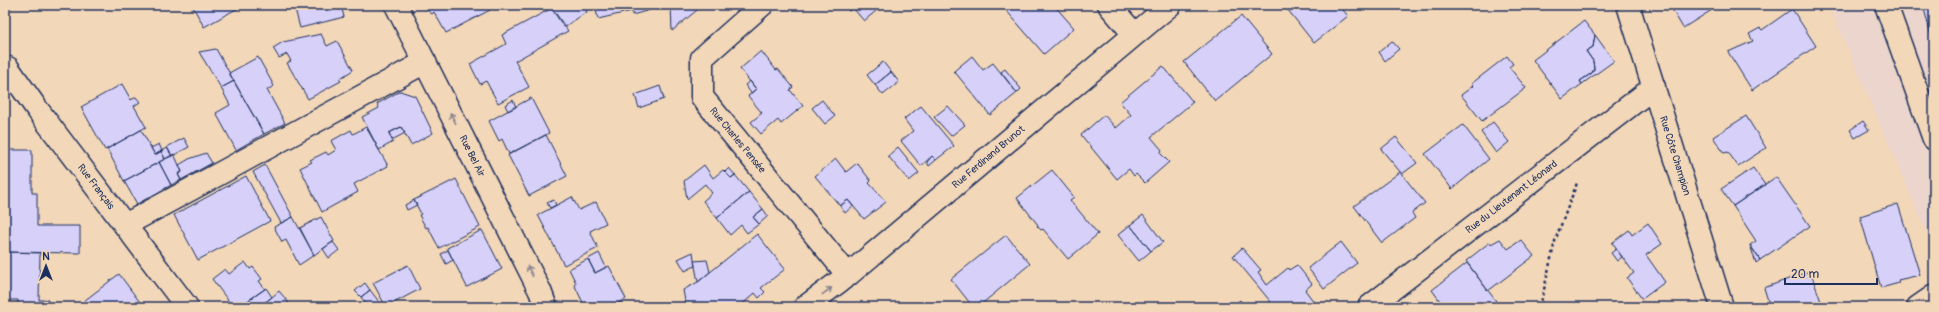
<svg xmlns="http://www.w3.org/2000/svg" width="1939" height="312" viewBox="0 0 1939 312" font-family="Pangolin,sans-serif">
<style>
.built{fill:#ebd5cc}
.building{fill:#d7d1fa;stroke:#1b2f5e}
.lines{fill:none;stroke-linecap:round;stroke-linejoin:round}
.minor-casing{stroke:#1b2f5e;stroke-width:25}
.path{stroke:#1b2f5e;stroke-width:2.5;stroke-dasharray:3 3;stroke-linecap:butt}
.minor{stroke:#f3d7b9;stroke-width:22}
.oneway{stroke:#87838c}
.labels{text-anchor:middle;dominant-baseline:central;stroke-width:4;stroke-linejoin:round;paint-order:stroke}
.street-label{font-size:10px;fill:#1b2f5e;stroke:#f3d7b9}
</style>
<rect width="100%" height="100%" fill="#f3d7b9"/>
<filter id="ink" filterUnits="userSpaceOnUse"><feTurbulence type="fractalNoise" baseFrequency=".025" numOctaves="2"/><feDisplacementMap in="SourceGraphic" scale="8" xChannelSelector="R" yChannelSelector="G"/><feConvolveMatrix kernelMatrix="1 2 1 2 8 2 1 2 1" color-interpolation-filters="sRGB"/></filter>
<g filter="url(#ink)">
<!-- built -->
<path class="built" d="M1829,5H1934V250Z"/>
<!-- building -->
<path class="building" d="M192,5H236L238,8L204,27Z
M294,5H341L344,17L300,28Z
M424,5H486L490,10L446,33L434,12L432,14L428,11Z
M549,5H583L587,12L564,27Z
M595,5H649L650,10L632,15V11L598,19Z
M671,5H693L697,10L672,31Z
M844,5H883L864,21L853,8L849,11Z
M1011,5H1054L1074,28L1044,54L1005,9Z
M1284,5H1339L1348,16L1314,43Z
M1675,5H1713L1715,8L1683,28L1673,11L1677,7Z
M1923,5H1934V47Z
M552,8L568,31L515,61L529,87L498,103L486,81L480,84L470,64L506,44L502,35Z
M1792,9L1816,46L1752,90L1728,52L1753,41L1749,34L1760,28L1762,30Z
M1241,16L1272,54L1215,101L1184,62Z
M1584,21L1595,35L1593,47L1586,51L1593,61L1594,69L1592,73L1580,81L1582,84L1562,99L1533,60Z
M321,34L327,46L337,41L353,70L339,79L341,81L308,99L287,63L291,61L287,54L279,58L273,48L283,42Z
M1595,35L1614,61L1582,84L1580,81L1592,73L1594,69L1593,61L1586,51L1593,47Z
M1392,41L1399,49L1385,61L1379,52Z
M216,49L234,81L221,88L199,52Z
M761,51L776,70L778,69L793,87L790,90L803,106L781,124L778,120L761,134L751,122L762,113L748,96L756,89L740,69Z
M972,56L983,70L993,63L1017,93L990,115L954,71Z
M1507,56L1513,64L1509,67L1526,88L1482,121L1461,95L1473,86L1471,84Z
M258,57L274,86L267,90L285,123L264,134L229,73Z
M883,62L891,72L875,85L867,75Z
M1163,66L1193,102L1151,137L1162,150L1160,153L1169,162L1145,183L1136,174L1134,176L1129,169L1117,179L1081,135L1104,115L1116,128L1131,115L1120,102Z
M1005,69L1021,89L1017,93L1001,72Z
M891,72L899,82L883,95L875,85Z
M234,81L264,134L236,150L216,113L230,105L221,88Z
M750,81L756,89L751,93L745,85Z
M122,84L131,100L136,97L140,102L134,106L146,127L105,150L81,107Z
M660,86L664,99L639,108L635,95Z
M400,91L415,96L433,133L411,145L401,127L389,133L393,142L379,150L362,117L379,108L377,104Z
M531,98L549,133L509,154L502,139L499,141L489,121Z
M513,100L516,107L508,111L505,105Z
M822,100L835,116L825,124L812,108Z
M921,106L954,146L936,160L932,156L921,166L901,141L913,131L904,119Z
M948,106L965,125L951,136L934,117Z
M1746,116L1766,148L1738,166L1728,152L1724,153L1713,137Z
M1863,121L1869,130L1855,138L1850,130Z
M1493,122L1509,142L1496,153L1481,132Z
M1463,125L1489,159L1452,189L1425,154Z
M366,127L388,166L354,184L358,192L322,212L300,168L312,162L310,160L326,152L328,155L336,150L331,141L351,130L353,134Z
M401,127L405,133L392,140L389,133Z
M141,130L155,155L161,151L165,159L124,181L107,149Z
M546,135L567,176L529,196L508,155Z
M1396,137L1417,163L1402,174L1381,149Z
M184,138L189,147L172,156L167,147Z
M159,144L162,151L155,155L151,148Z
M898,147L919,173L909,181L888,156Z
M167,148L172,156L165,159L161,151Z
M5,150H32V193H37V226H80V253L5,252Z
M206,153L212,163L181,180L178,174L182,172L179,165L189,159Z
M174,154L182,172L178,174L181,180L171,185L159,162Z
M932,156L936,160L929,166L927,162Z
M836,159L846,172L857,163L871,181L869,183L886,202L864,219L848,200L840,206L815,176Z
M159,162L171,185L137,204L124,181Z
M265,165L293,217L281,223L253,172Z
M704,165L713,178L723,170L731,178L735,175L749,192L717,218L703,201L712,193L705,184L687,199L684,181Z
M729,168L735,175L731,178L725,172Z
M1753,168L1765,185L1733,206L1721,189Z
M1052,170L1074,197L1070,200L1098,234L1068,259L1043,229L1041,230L1037,226L1038,225L1017,198Z
M1400,172L1425,203L1412,213L1415,218L1382,243L1354,206Z
M246,176L270,221L198,260L174,215Z
M1776,177L1810,226L1760,260L1750,245L1756,241L1733,206Z
M456,179L480,227L439,248L428,227L426,228L419,215L421,214L414,200Z
M749,192L763,209L753,217L759,224L747,233L741,225L730,235L717,218Z
M572,197L579,210L596,202L606,223L590,231L598,248L564,265L538,215Z
M414,200L417,205L407,210L405,205Z
M554,200L556,205L550,208L547,203Z
M848,200L853,206L845,213L840,206Z
M1898,204L1920,275L1898,280L1899,283L1881,288L1860,216Z
M763,209L768,216L759,224L753,217Z
M1143,215L1163,242L1151,251L1130,225Z
M293,217L314,255L299,265L286,240L282,242L274,227Z
M321,217L334,241L314,255L300,228Z
M1648,223L1662,244L1646,255L1665,282L1642,299L1627,278L1634,273L1612,243L1629,230L1632,235Z
M1130,225L1151,251L1139,261L1118,235Z
M482,230L502,269L467,287L447,248Z
M757,234L785,269L761,288L765,292L759,298L755,293L739,307H686L683,290L698,282Z
M1006,235L1030,264L978,307H973L951,279Z
M1500,239L1508,249L1521,240L1534,256L1488,291L1466,261L1490,242L1491,244Z
M333,242L339,250L329,258L323,249Z
M1341,242L1357,263L1324,289L1308,268Z
M1750,245L1760,260L1756,263Z
M1242,248L1261,270L1258,272L1267,285L1288,268L1289,270L1297,265L1312,284L1305,290L1314,302L1307,307H1275L1233,256Z
M1616,249L1622,257L1617,261L1611,253Z
M448,250L453,260L446,264L441,254Z
M5,252L40,253L39,300H48V307H18V300H5Z
M693,252L695,266L685,271L678,259Z
M599,253L606,267L595,273L588,259Z
M588,259L595,273L609,266L626,299L611,307H585L574,284L576,283L569,269Z
M707,260L710,272L698,282L694,261Z
M245,262L250,269L253,267L262,279L259,281L265,289L239,307H233L212,279L225,269L229,274Z
M1467,263L1496,301L1489,307H1477L1475,305L1472,307H1432L1440,301L1432,290Z
M408,265L420,289L386,307L373,283Z
M1810,271L1823,307H1770L1764,288Z
M119,274L142,305L139,307H89L84,301Z
M365,283L370,290L361,297L355,291Z
M266,288L272,297L259,307H239Z
M370,290L383,307H368L361,297Z
M279,291L292,307H259L272,297Z
M1240,300L1246,307H1231Z"/>
<g class="lines">
<defs>
<g id="minor">
<path id="s1" d="M396,5L540,291L546,307"/>
<path id="s2" d="M762,5L702,58V97L848,275"/>
<path d="M1109,5L1134,34"/>
<path id="s3" d="M1628,5L1722,307"/>
<path d="M1886,5L1934,139"/>
<path id="s4" d="M5,67L8,68L37,109L187,307"/>
<path d="M125,225L425,62"/>
<path id="s5" d="M805,307L848,275L1170,5"/>
<path id="s6" d="M1369,307L1654,87"/>
<path d="M1918,307L1934,296"/>
</g>
</defs>
<!-- minor casing -->
<use href="#minor" class="minor-casing"/>
<!-- path -->
<path class="path" d="M1540,307L1555,241L1577,183"/>
<!-- minor -->
<use href="#minor" class="minor"/>
</g>
<!-- one-way arrows -->
<defs><path id="oneway-shaft" d="M-6 0H5M1.5-3L5.5 0L1.5 3" fill="none" stroke-width="1.6" stroke-linecap="round" stroke-linejoin="round"/></defs>
<g class="oneway">
<use href="#oneway-shaft" transform="translate(453 118) rotate(-117)"/>
<use href="#oneway-shaft" transform="translate(530 271) rotate(-117)"/>
<use href="#oneway-shaft" transform="translate(827 291) rotate(-37)"/>
</g>
</g>
<g class="labels">
<!-- street labels -->
<g class="street-label">
<text stroke="none"><textPath href="#s2" startOffset="175">Rue Charles Pensée</textPath></text>
<text stroke="none"><textPath href="#s1" startOffset="169">Rue Bel Air</textPath></text>
<text stroke="none"><textPath href="#s3" startOffset="158">Rue Côte Champion</textPath></text>
<text stroke="none"><textPath href="#s5" startOffset="237">Rue Ferdinand Brunot</textPath></text>
<text stroke="none"><textPath href="#s4" startOffset="151">Rue Français</textPath></text>
<text stroke="none"><textPath href="#s6" startOffset="180">Rue du Lieutenant Léonard</textPath></text>
</g>
</g>
<!-- margin -->
<rect width="1939" height="312" fill="none" stroke="#f3d7b9" stroke-width="20"/>
<rect x="10" y="10" width="1919" height="292" fill="none" stroke="#1b2f5e" stroke-width="1.5" filter="url(#ink)"/>
<!-- north arrow -->
<g transform="translate(46 266)" stroke="#f3d7b9" stroke-width="3" paint-order="stroke">
<path d="M0-3L7 15L0 10L-7 15Z" fill="#1b2f5e"/>
<text y="-6" font-size="11" font-weight="bold" text-anchor="middle" fill="#1b2f5e">N</text>
</g>
<!-- scale -->
<path d="M1785 278v6h92v-6" fill="none" stroke="#1b2f5e" stroke-width="2"/>
<text x="1791" y="278" font-size="12" fill="#1b2f5e" stroke="#f3d7b9" stroke-width="3" paint-order="stroke">20 m</text>
</svg>
